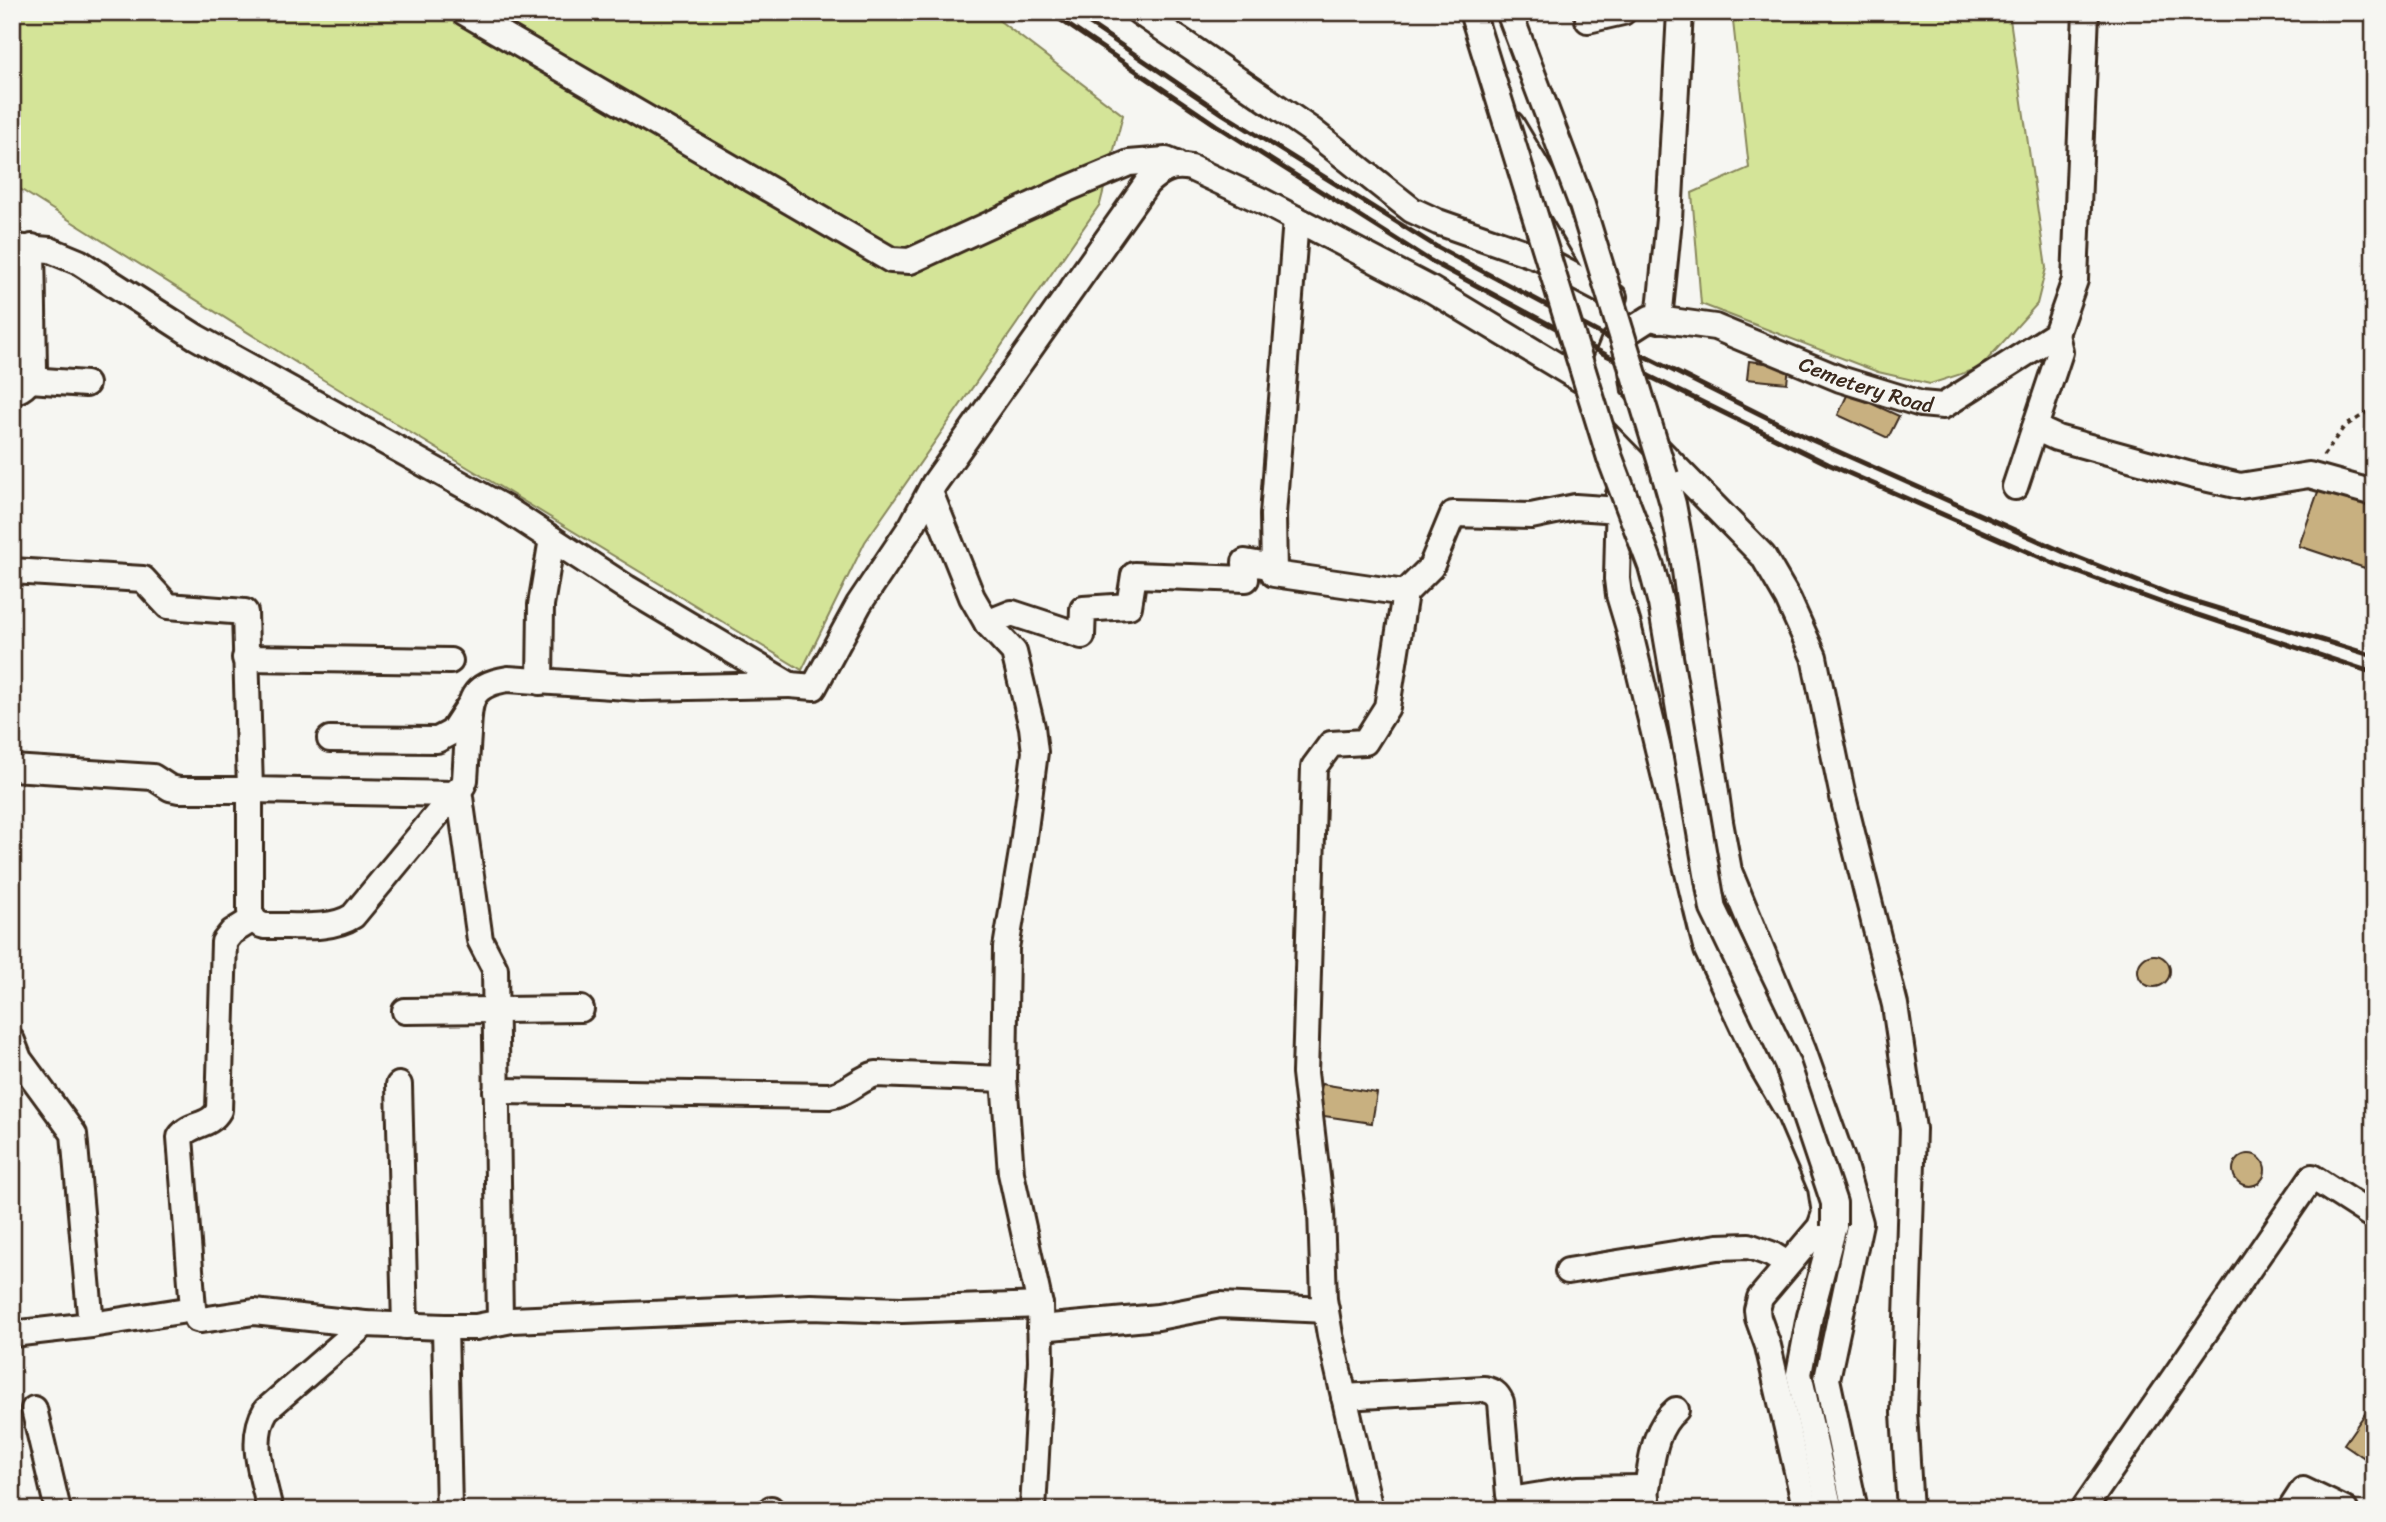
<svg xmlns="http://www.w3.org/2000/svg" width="2386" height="1522" viewBox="0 0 2386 1522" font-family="Sriracha,sans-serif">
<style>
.green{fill:#d4e498;stroke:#88875b;stroke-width:2}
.building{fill:#c8b080;stroke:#3b2a1e;stroke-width:2}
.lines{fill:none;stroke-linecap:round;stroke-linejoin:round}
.minor-casing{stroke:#3b2a1e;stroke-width:30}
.path{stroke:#3b2a1e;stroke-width:3.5;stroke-dasharray:5 5;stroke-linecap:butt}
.minor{stroke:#f6f6f2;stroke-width:24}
.rail{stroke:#3b2a1e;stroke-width:5}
.minor-bridge-casing{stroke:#3b2a1e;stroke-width:30;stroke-linecap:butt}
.minor-bridge{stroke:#f6f6f2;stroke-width:24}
.labels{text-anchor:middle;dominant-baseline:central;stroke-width:5;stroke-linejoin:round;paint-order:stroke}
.street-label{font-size:21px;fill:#3b2a1e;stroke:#f6f6f2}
</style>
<rect width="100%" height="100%" fill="#f6f6f2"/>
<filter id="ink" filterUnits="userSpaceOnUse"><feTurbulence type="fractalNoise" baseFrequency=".0143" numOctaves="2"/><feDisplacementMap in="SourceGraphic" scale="14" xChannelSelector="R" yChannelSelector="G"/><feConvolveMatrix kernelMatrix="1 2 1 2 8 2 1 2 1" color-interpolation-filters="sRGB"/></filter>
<g filter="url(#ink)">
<!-- green -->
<path class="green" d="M12,12H988L1123,115L1100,204L865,542L802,670L322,379L12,184Z
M1732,12H2009L2046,268L2037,304L1980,368L1930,384L1878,372L1701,304L1692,193L1749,168Z"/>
<!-- building -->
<path class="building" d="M1749,361L1789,366L1787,383L1747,379Z
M1848,393L1899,416L1888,438L1838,415Z
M2320,486L2374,504V571L2299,546Z
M2138 971a16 16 0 1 1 32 0a16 16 0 1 1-32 0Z
M1322,1084L1377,1093L1372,1123L1317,1115Z
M2233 1170a16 16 0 1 1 32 0a16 16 0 1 1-32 0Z
M2374,1401V1453L2369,1461L2344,1444Z"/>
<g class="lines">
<defs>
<g id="minor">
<path d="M464,12L891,260L910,261L1067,189L1129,163L1166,160L1176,164"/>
<path d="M1139,12L1311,130L1412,210L1438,222L1538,257L1614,297"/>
<path d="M1588,20L1623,12"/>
<path d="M1511,124L1596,267"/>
<path d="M1296,219L1273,515L1274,574L1405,593"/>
<path d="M12,247L50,250L79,262L196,337L506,509L627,588L790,685L814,687L859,604L912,525L934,484L1147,183C1161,170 1172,164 1191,168L1262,201L1432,290L1596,389L1609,399L1763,556L1788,599L1814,657L1843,797L1895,1005L1913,1129L1904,1413L1910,1510"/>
<path d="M1659,320L1669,219L1680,12"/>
<path d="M30,380L86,384"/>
<path d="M12,392C25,389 30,381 34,370L32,247"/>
<path id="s1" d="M1609,399L1604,366L1614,341L1650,318L1715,327L1840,379L1921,404L1943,406L2056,334L2075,280L2086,12"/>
<path d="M2035,428L2057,438L2191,475L2240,486L2309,475L2374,493"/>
<path d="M1665,476L1673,504L1684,563L1720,822L1729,871L1803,1050L1843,1162L1860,1223L1827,1379L1855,1510"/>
<path d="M2015,487L2060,352L2056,334"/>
<path d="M930,492L972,597L987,623L1014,652L1032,727L1035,752L1022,852L1006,948L1004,1079L1011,1173L1040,1305L1041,1361L1033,1510"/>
<path d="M1619,494L1617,579L1619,595L1628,625L1703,935L1707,950L1761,1065L1789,1113L1813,1169L1821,1188L1825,1213L1820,1227L1760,1298L1757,1310L1758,1318L1768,1346L1806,1510"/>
<path d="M12,571L143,579L168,606L245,612L250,790L454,794L463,785L465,780C466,764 467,749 468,734C469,700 470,685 508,679L642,688L790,685"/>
<path d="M987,623L1012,613L1082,636L1083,609L1129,606L1134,575L1246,579L1245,562L1274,567"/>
<path d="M245,658L450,661"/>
<path d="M540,682L541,605L552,539"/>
<path d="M330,739L437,740L452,732L469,706"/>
<path d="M12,768L153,777L170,788L179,790H250V911C253,920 256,924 265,926C293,925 330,931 353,916L454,794"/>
<path d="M459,790L480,940L495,969L500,1322"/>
<path d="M405,1011L581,1009"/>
<path d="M12,1041L19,1059L74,1134L91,1325L12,1334"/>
<path d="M399,1085L405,1326"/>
<path d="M496,1091L829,1096C847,1094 858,1079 876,1074L1004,1079"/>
<path d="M1568,1271L1718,1247L1749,1246L1771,1254L1787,1264"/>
<path d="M193,1309L197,1319L201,1320L254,1312L365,1324L445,1327H476L512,1320L811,1307L902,1310L1040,1305"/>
<path d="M91,1325L193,1309L180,1137C191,1122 209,1128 219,1110L224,942L232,932L253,919"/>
<path d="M445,1327L449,1510"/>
<path d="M1040,1328L1158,1317L1220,1305L1326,1310"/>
<path d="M1344,1397L1484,1389C1493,1391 1497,1393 1501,1402L1509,1495L1517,1499L1578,1489L1641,1488L1647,1496V1510"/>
<path d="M34,1409L58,1510"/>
<path d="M1646,1493C1652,1464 1652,1430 1676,1410"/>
<path d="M771,1509V1510"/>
<path d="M270,1510C263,1477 248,1440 266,1410L365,1324"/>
<path d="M1370,1510L1330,1335L1324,1299L1321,1211L1305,1073L1314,767L1331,744L1365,742L1387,707L1405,593L1431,567L1453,514L1531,516L1575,507L1619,510"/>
<path d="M1830,1510L1799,1374L1810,1316L1834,1226"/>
<path d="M2083,1510L2312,1177L2374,1217"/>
<path d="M2290,1510L2303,1490L2345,1510"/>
</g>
</defs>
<!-- minor casing -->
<use href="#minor" class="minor-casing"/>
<!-- path -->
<path class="path" d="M2323,456L2344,427L2374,408"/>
<!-- minor -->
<use href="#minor" class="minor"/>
<!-- rail -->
<path class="rail" d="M1049,12L1216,125L1429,260L1608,356L1828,464L2058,565L2168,605L2374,673
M1072,12L1223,114L1437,247L1614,341L1812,440L2066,553L2170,594L2374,656"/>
<defs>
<path id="minor-bridge" d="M1472,12L1610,458L1651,566L1661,604L1713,909L1787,1063L1834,1203V1226
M1509,12L1582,205L1665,476"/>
</defs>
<!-- minor-bridge casing -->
<use href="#minor-bridge" class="minor-bridge-casing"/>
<!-- minor-bridge -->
<use href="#minor-bridge" class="minor-bridge"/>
</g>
</g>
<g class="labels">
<!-- street labels -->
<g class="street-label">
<text stroke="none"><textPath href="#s1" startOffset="331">Cemetery Road</textPath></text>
</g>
</g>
<!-- margin -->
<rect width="2386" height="1522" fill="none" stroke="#f6f6f2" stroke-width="42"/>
<rect x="21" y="21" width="2344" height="1480" fill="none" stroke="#3b2a1e" stroke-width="2.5" filter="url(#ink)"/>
</svg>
